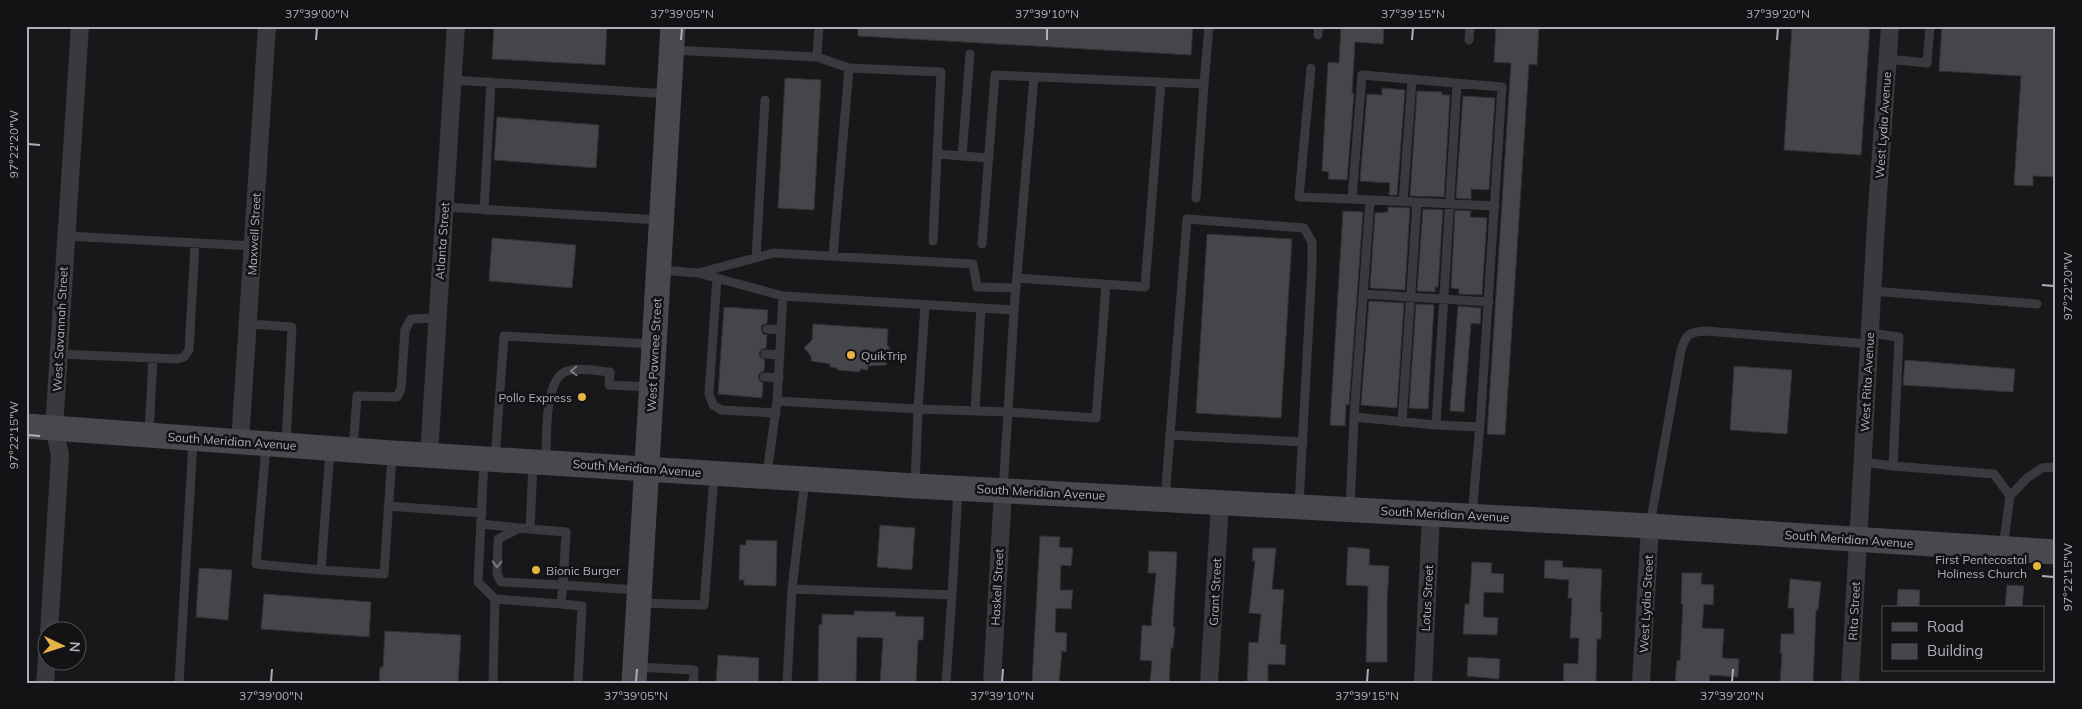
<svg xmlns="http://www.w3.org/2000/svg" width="2082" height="709" viewBox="0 0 2082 709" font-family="Mulish,sans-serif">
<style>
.building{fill:#45454a;stroke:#323236}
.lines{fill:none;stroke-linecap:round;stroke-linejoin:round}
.lane{stroke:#393a3e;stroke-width:9}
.street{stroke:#393a3e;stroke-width:18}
.secondary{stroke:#47494e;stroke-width:25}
.oneway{stroke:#787a82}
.ticks{fill:none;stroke:#abafb9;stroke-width:2}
.poi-dot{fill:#e7b443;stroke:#131315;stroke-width:2}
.labels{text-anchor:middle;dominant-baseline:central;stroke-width:5;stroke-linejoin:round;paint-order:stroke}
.street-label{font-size:12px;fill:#abafb9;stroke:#131315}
.poi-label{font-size:12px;fill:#abafb9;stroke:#131315;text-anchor:start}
.neatline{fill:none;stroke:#abafb9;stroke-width:2}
.ticks-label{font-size:12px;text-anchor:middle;fill:#abafb9}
</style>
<rect width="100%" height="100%" fill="#18181a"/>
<!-- building -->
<path class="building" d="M494,26H607L605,65L492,59Z
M858,26H1193L1191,55L858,36Z
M1341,26H1384L1383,44L1355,42L1352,93H1354L1347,180L1328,179L1329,172L1322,171L1328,62L1339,63Z
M1496,26H1539L1537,65L1529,64L1505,435L1487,434L1511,63L1494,62Z
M1792,26H1870L1861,155L1784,150Z
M1942,26H2056V177L2033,176V186L2014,185L2021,76L1939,71Z
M785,78L821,80L814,210L778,208Z
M1382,88L1405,90L1397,195H1389L1390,183L1360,181L1367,94L1382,95Z
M1417,91L1442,92V95H1450L1444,197L1410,196Z
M1463,96L1495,98L1489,190L1471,189V199L1456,198Z
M497,117L599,125L596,168L494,160Z
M1388,207L1410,208L1405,290L1370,288L1375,213L1388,212Z
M1423,209L1443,210L1438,287H1435V292L1417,291Z
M1455,210L1471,211L1470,217L1487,218L1482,295L1459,294V289L1451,288Z
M1343,211L1363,212L1349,405L1346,404L1345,426L1330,425Z
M1207,234L1292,239L1281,418L1196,413Z
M492,238L576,245L572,288L489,281Z
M1369,301L1404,303L1397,408L1361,405Z
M1416,304L1434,305L1428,409L1409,408Z
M1458,306L1481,308L1480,324L1471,323L1464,412L1450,411Z
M724,307L768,310L767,323L762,325L761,329L763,334L767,335L766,348L762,349L759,353L760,357L765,360L764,371L761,372L758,376L759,380L763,383L762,398L718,394Z
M813,324L888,329L887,345L895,354L887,361L886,365L868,366V370L860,369V372L837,370V368L830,367V364L811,361V356L804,348L812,340Z
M1905,360L2015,369L2013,392L1903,385Z
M1734,366L1792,370L1787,434L1730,430Z
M880,525L915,528L912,570L877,567Z
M1040,536L1060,537L1059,547L1073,548L1071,566L1061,565L1060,590H1073L1071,609L1056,608L1055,632L1067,633L1066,652L1062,651L1059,683H1032Z
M746,540L777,541L776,586L744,585V580H739L740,545H746Z
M1348,547L1370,549L1369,565L1389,566L1387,603V662H1366L1368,586L1346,585Z
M1253,548H1276L1272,589L1284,590L1280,644L1286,645L1285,665L1268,664V683H1247L1249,642L1258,643L1261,614L1249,613L1255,561H1252Z
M1149,551L1177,552L1173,627H1175L1173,648H1171L1169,683H1150L1152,661L1140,660L1142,625L1151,626L1156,573H1148Z
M1545,560L1563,561L1562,567L1602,569L1600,612H1602L1601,639H1597L1596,683H1563L1564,663L1578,664L1579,638H1570L1572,598H1568L1569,580L1544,578Z
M1472,562L1492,563L1491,573L1504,574L1503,593L1484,592L1483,617L1498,618L1497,635L1463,634L1465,604H1469Z
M199,568L232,570L228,620L196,617Z
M1682,573H1702L1701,584L1714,585L1713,605L1704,604L1702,628L1724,629L1722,658L1739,659L1738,677L1710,675L1709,683H1675L1677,660L1680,661L1683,604H1681Z
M1790,579L1821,582L1818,610H1816L1813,683H1780L1782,653H1780L1781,634H1794V608H1788Z
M2007,585L2024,586L2022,608H2005Z
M1898,589L1920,590L1919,608L1897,606Z
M264,594L371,602L369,637L261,629Z
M854,611L896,612L895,616L924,617L923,640H918L916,683H880L883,638L857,637L856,683H818L819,624L822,625V614L854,615Z
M385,631L461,635L458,683H379L380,667H383Z
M718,655L759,658L758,683H716Z
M1468,657L1500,659L1499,679L1467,676Z"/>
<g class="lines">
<!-- lane -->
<path class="lane" d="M1318,35L1319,26
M1469,40L1470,26
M672,50L817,57L819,26
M817,57L849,68L941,72L933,241
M1888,59L1927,63L1930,26
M1311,68L1299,197L1352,199L1362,75L1502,87L1481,412L1472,516
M453,80L667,94
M1204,84L1209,26
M1457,84L1436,425L1480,427
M937,154L989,158
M962,156L970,54
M1352,199L1495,206
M1370,201L1354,417L1436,425
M1403,202L1412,80
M445,207L659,220
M484,210L491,82
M66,236L253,246
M982,244L995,75L1204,84L1196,198
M833,256L849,68
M756,258L765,100
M661,270L698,273L783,296L777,401
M698,273L774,253L973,264L977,287L1016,288
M717,278L709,394L713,405L721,410L776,413
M1017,278L1145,287L1161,82
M1872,291L2037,304
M1363,294L1489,302
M783,296L1014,310L1008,412L1096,418L1106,285
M1014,310L1034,77
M249,324L292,327L286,444
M767,329L781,330
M59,354L177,359L184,357L189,350L195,244
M765,354L780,355
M764,377L779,378
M975,411L981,308
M1402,422L1417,203
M149,432L153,358
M1170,435L1303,442
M266,446L256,564L321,570
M353,449L357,396L397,397L401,389L405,330L411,319L437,318
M330,451L321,570L384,574L392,455
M495,459L504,336L652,344
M484,460L478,582L495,599L561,604L563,585L637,590
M546,462C547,441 543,379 567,371C579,367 597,371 610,372L609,385L650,387
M1863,462L1893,466L1899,337L1870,333
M1893,466L1994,474L2010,496
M767,474L777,401L918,409L925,305
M915,486L918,409L1008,412L1003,490
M1165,499L1187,219L1304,228L1312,242V265L1299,505
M388,506L482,513
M1350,509L1354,417
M481,524L530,529L533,464
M1650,525L1681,350C1686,334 1689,332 1706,331L1870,344
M520,528L498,539L497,574L501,582L563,585L566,532L530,529
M2003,548L2010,496L2027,478L2042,468L2053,467L2056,469
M792,589L952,595L946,683
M952,595L958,490
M641,603L704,605L714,476
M561,604L582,606L578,683
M638,667L694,670L693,683
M179,683L193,441
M493,683L495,599
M787,683L792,589L805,479"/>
<!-- street -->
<path class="street" d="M240,442L267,26
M429,455L456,26
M49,632L60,455L54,428L80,26
M45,683L48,648
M992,683L1003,490
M1209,683L1220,502
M1423,683L1431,514
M1641,683L1650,526
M1850,683L1876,224L1890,26"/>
<!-- secondary -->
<path class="secondary" d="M26,426L392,453L915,486L1650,526L2056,552
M634,683L673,26"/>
</g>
<!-- one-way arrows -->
<defs><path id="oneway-chevron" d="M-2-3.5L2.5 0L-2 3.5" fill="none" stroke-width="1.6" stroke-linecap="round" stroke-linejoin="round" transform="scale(1.25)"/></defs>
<g class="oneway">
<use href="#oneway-chevron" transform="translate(574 371) rotate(178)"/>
<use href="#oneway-chevron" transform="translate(497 564) rotate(92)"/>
</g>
<!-- ticks -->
<path class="ticks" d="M316,40L317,28M681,40L682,28M1047,40V28M1412,40L1413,28M1777,40L1778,28M28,144L40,145M2042,285L2054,286M28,435L40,436M2042,576L2054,577M271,682L272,669M636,682L637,669M1002,682L1003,669M1367,682L1368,669M1732,682L1733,669"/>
<!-- markers -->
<g class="poi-dot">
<circle cx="851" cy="355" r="5"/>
<circle cx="582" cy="397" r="5"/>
<circle cx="2037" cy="566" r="5"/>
<circle cx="536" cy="570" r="5"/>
</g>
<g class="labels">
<!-- street labels -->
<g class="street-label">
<text transform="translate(1883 125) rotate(-86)">West Lydia Avenue</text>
<text transform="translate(254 234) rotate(-87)">Maxwell Street</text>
<text transform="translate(442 241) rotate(-86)">Atlanta Street</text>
<text transform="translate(60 329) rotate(-87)">West Savannah Street</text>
<text transform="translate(654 355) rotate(-87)">West Pawnee Street</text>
<text transform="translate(1867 382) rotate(-87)">West Rita Avenue</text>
<text transform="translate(232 441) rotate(4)">South Meridian Avenue</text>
<text transform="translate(637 468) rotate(4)">South Meridian Avenue</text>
<text transform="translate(1041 492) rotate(3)">South Meridian Avenue</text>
<text transform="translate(1445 514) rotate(3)">South Meridian Avenue</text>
<text transform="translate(1849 539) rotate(4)">South Meridian Avenue</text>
<text transform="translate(997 587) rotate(-87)">Haskell Street</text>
<text transform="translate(1215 592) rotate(-87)">Grant Street</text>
<text transform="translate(1427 598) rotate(-87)">Lotus Street</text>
<text transform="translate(1646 604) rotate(-87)">West Lydia Street</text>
<text transform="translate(1854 611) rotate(-87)">Rita Street</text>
</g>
<!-- poi labels -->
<g class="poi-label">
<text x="861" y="355">QuikTrip</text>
<text x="572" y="397" text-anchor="end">Pollo Express</text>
<text x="2027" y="559" text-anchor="end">First Pentecostal<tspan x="2027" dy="14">Holiness Church</tspan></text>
<text x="546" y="570">Bionic Burger</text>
</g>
</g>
<!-- border -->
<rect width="2082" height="709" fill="none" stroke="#131315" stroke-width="55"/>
<!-- legend -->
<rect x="1882" y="606" width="162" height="65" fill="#131315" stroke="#505157"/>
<rect x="1892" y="623" width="25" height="8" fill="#47494e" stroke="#505157"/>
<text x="1927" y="632" font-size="15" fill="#abafb9">Road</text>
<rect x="1892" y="644" width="25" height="15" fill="#45454a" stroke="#505157"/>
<text x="1927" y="656" font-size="15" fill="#abafb9">Building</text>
<!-- north arrow -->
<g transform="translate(62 646) rotate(94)"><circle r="24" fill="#131315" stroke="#505157"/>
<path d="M0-4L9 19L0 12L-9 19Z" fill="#e7b443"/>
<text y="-8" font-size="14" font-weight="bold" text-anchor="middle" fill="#abafb9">N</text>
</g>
<rect x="28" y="28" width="2026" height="654" class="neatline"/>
<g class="ticks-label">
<text x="317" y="18">37°39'00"N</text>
<text x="682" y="18">37°39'05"N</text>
<text x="1047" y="18">37°39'10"N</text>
<text x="1413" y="18">37°39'15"N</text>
<text x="1778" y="18">37°39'20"N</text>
<text transform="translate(14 144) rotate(-90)" y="4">97°22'20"W</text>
<text transform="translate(2068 286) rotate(-90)" y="4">97°22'20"W</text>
<text transform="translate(14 435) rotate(-90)" y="4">97°22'15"W</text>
<text transform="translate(2068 577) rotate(-90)" y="4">97°22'15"W</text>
<text x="271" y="700">37°39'00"N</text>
<text x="636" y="700">37°39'05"N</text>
<text x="1002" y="700">37°39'10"N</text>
<text x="1367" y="700">37°39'15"N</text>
<text x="1732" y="700">37°39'20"N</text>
</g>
</svg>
